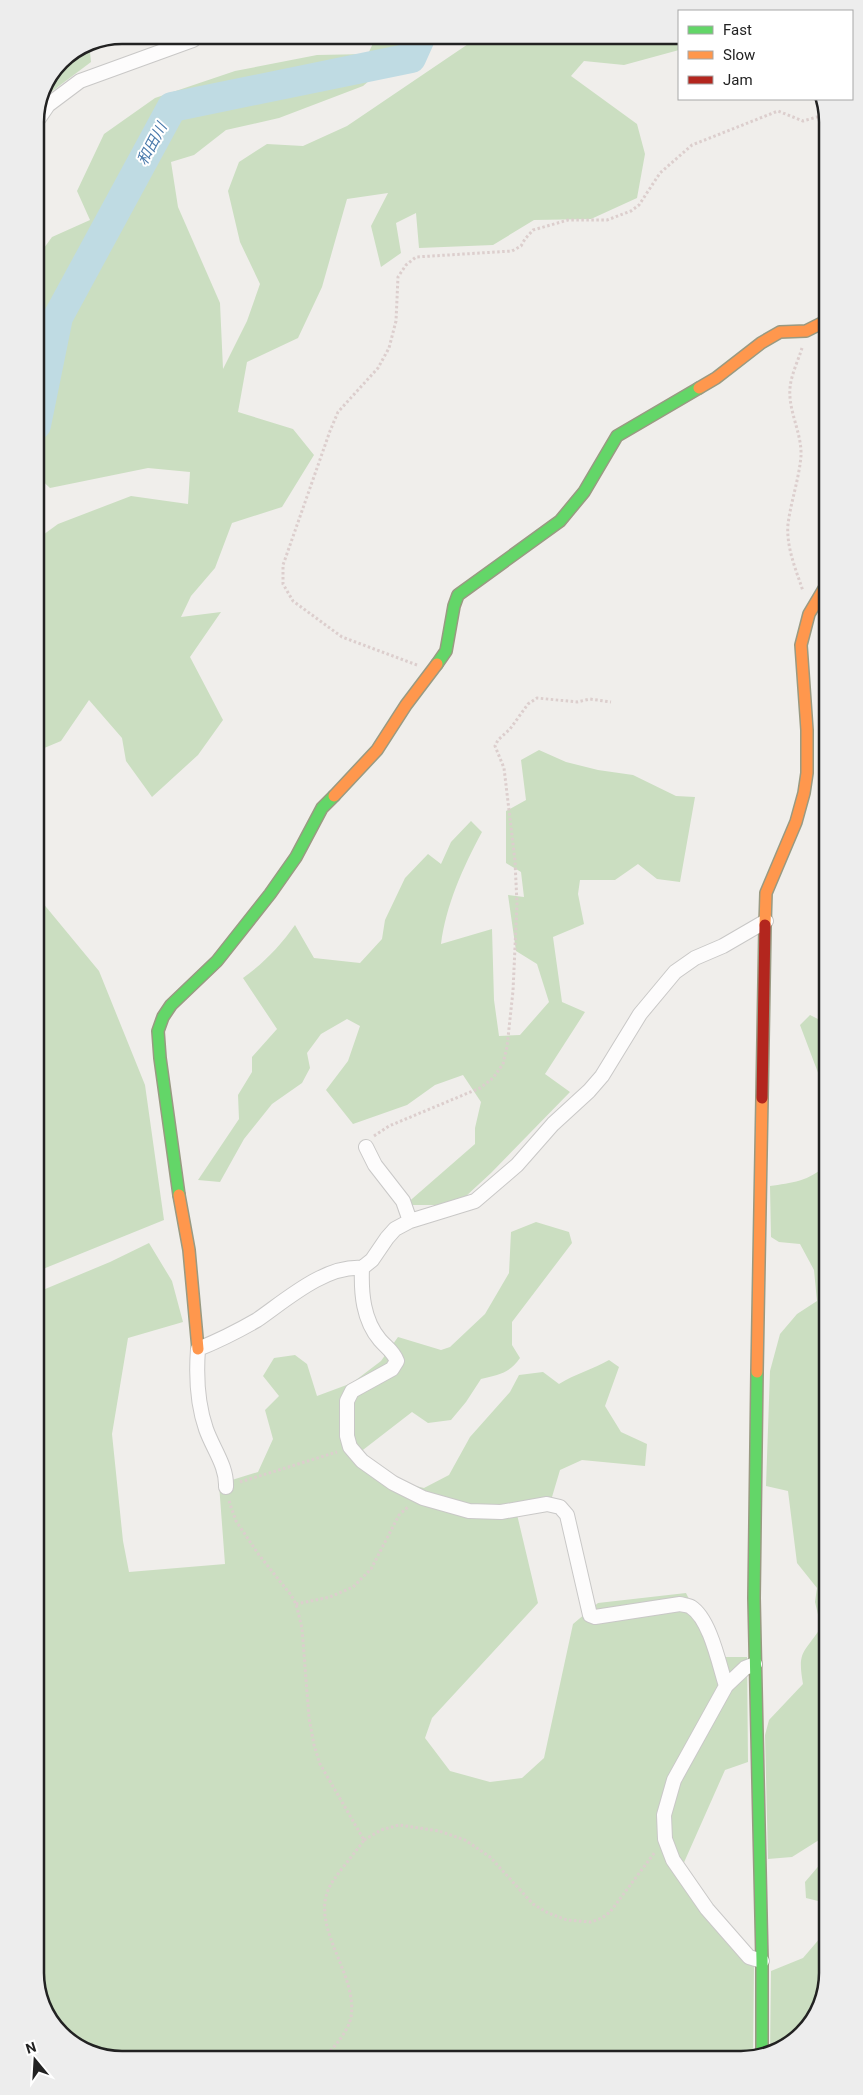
<svg xmlns="http://www.w3.org/2000/svg" width="863" height="2095" viewBox="0 0 863 2095" font-family="Roboto,'Noto Sans JP',sans-serif">
<style>
.forest{fill:#cbdec1}
.lines{fill:none;stroke-linecap:round;stroke-linejoin:round}
.river{stroke:#bfdbe3;stroke-width:30}
.street-casing{stroke:#c9c8c7;stroke-width:16}
.fast-casing{stroke:#999a82;stroke-width:14}
.slow-casing{stroke:#999a82;stroke-width:14}
.jam-casing{stroke:#999a82;stroke-width:14}
.path{stroke:#dccecd;stroke-width:3;stroke-dasharray:2.5 2.5;stroke-linecap:butt}
.street{stroke:#fdfcfc;stroke-width:14}
.fast{stroke:#63d668;stroke-width:11}
.slow{stroke:#ff974d;stroke-width:11}
.jam{stroke:#b3261e;stroke-width:11}
.labels{text-anchor:middle;dominant-baseline:central;stroke-width:4;stroke-linejoin:round;paint-order:stroke}
.water-label{font-size:15px;font-style:italic;fill:#4a7aab;stroke:#fff}
.rim{fill:none;stroke:#222;stroke-width:2.5}
</style>
<rect width="100%" height="100%" fill="#f0eeeb"/>
<!-- forest -->
<path class="forest" d="M679,36V50L624,65L584,61L571,76L637,124L645,154L637,198L591,219L534,220L493,245L419,248L416,213L396,223L401,253L381,267L371,226L388,193L347,199L322,287L298,338L247,362L238,412L293,429L314,455L282,507L232,523L215,568L191,596L181,617L221,612L190,657L223,720L198,755L152,797L126,761L122,738L89,700L61,741L37,751L36,540L58,524L131,496L188,504L190,472L148,468L50,488L36,475V259L52,237L90,220L77,191L104,134L155,98L235,71L317,55L368,54L375,39L412,38L410,46L363,86L279,118L226,130L194,155L171,162L178,207L220,303L223,369L247,321L260,284L240,242L228,191L239,162L267,144L303,146L347,126L477,38Z
M89,42L91,62L43,98L60,60Z
M539,750L566,762L598,770L633,775L676,796L695,797L680,882L657,879L638,864L615,880H580L578,894L584,924L553,937L562,1002L585,1012L545,1074L570,1092L491,1173L465,1197L438,1205H405L475,1144V1128L481,1102L463,1075L435,1085L407,1105L353,1124L326,1090L348,1061L360,1026L347,1019L321,1034L307,1053L310,1068L302,1083L272,1104L244,1139L220,1182L198,1180L239,1119L238,1095L252,1072V1057L277,1029L243,978C264,963 280,946 295,925L314,958L360,963L382,939L385,920L405,878L428,854L441,864L451,842L471,821L482,832C463,867 446,905 441,944L492,929L494,1000L499,1036L520,1035L549,1002L537,964L516,951L508,895L524,897L521,872L506,863V811L526,800L521,760Z
M37,896L99,971L145,1085L164,1220L38,1271Z
M810,1015L826,1023V1103L820,1078L800,1025Z
M826,1165L828,1826L819,1840L792,1857L768,1859L765,1735L769,1720L803,1684C797,1650 804,1654 821,1627L815,1602L817,1588L797,1563L788,1491L766,1486L770,1371L780,1334L797,1314L817,1301L814,1270L800,1244L779,1242L771,1237L770,1186C791,1183 810,1181 826,1165Z
M536,1222L569,1232L572,1243L512,1322V1345L520,1358C510,1373 498,1375 481,1379L466,1402L451,1420L428,1423L412,1412L359,1453L390,1480L424,1488L449,1475L470,1437L510,1392L519,1375L543,1372L559,1384C575,1374 593,1369 609,1360L619,1367L605,1406L621,1432L647,1444L645,1466L582,1460L560,1470L552,1497L515,1506L538,1603L432,1718L425,1738L450,1771L490,1782L522,1778L544,1758L573,1624L598,1603L686,1593L703,1627L725,1657H747L748,1762L725,1770L678,1876L754,1965L753,2056L115,2060L69,2042L39,2001L38,1292L110,1262L149,1243L172,1281L183,1322L128,1338L112,1434L123,1541L129,1572L225,1564L219,1484L258,1472L273,1439L265,1410L279,1396L263,1376L274,1358L295,1355L307,1364L317,1396L352,1383L381,1361L398,1337L441,1350L450,1347L485,1314L509,1273L511,1232Z
M828,1855V1888L818,1901L806,1898L805,1882Z
M828,1936V1974L810,2026L770,2055L771,1971L803,1958L821,1937Z"/>
<g class="lines">
<!-- river -->
<path class="river" d="M36,425L58,317L172,107L411,58L420,38"/>
<defs>
<path id="street" d="M35,124L48,105L80,81L193,40
M366,1147L375,1165L403,1201L410,1221
M362,1268C361,1293 363,1320 380,1340C387,1348 393,1351 397,1361L392,1369L352,1391L347,1401V1436L350,1447L362,1461L393,1483L423,1498L469,1511L501,1512L547,1504L560,1507L567,1515L590,1615L595,1617L680,1604C683,1605 688,1605 691,1607C710,1619 719,1664 726,1686L674,1780L664,1815L665,1839L673,1860L707,1909L749,1957L762,1961
M226,1487C227,1466 213,1449 206,1429C197,1403 196,1376 198,1349C218,1341 238,1331 257,1320C286,1300 325,1265 362,1268L372,1260L387,1238L395,1229L410,1221L475,1201L517,1165L553,1124L589,1091L602,1076L640,1014L675,972L695,958L723,946L766,921
M726,1686L745,1668L755,1664"/>
<path id="fast" d="M437,664L446,651L454,606L458,595L560,521L584,492L617,436L699,388
M179,1195L160,1058L158,1031L163,1017L171,1005L217,961L270,894L296,857L322,808L334,796
M757,1372L754,1598L762,1961V2056"/>
<path id="slow" d="M699,388L716,378L761,343L780,332L806,331L824,322
M334,796L377,750L406,705L437,664
M765,925L766,893L796,822L804,793L807,773V730L801,645L809,614L825,587
M179,1195L189,1250L198,1349
M757,1372L762,1098"/>
<path id="jam" d="M762,1098L765,925"/>
</defs>
<!-- street casing -->
<use href="#street" class="street-casing"/>
<!-- fast casing -->
<use href="#fast" class="fast-casing"/>
<!-- slow casing -->
<use href="#slow" class="slow-casing"/>
<!-- jam casing -->
<use href="#jam" class="jam-casing"/>
<!-- path -->
<path class="path" d="M802,348C798,361 791,375 790,388C788,411 802,433 801,456C799,479 791,501 788,524C786,547 796,570 803,591
M417,665L342,637L293,601L283,584V565L330,431L338,412L378,368L389,348L396,321L398,277L406,265L416,257L512,251L521,246L525,239L533,230L568,220H607L631,211L639,205L660,173L692,145L778,111L803,121L824,115
M374,1136L389,1126L480,1088L493,1078L503,1064L507,1047L513,991L517,904L515,861L504,768L495,746L498,740L510,729L528,704L537,698L577,702L590,699L611,702
M240,1482L337,1452
M229,1501L236,1521L259,1555L291,1595L296,1604L302,1628L309,1718L314,1745L320,1764L364,1840C356,1852 332,1879 328,1890C312,1930 358,1975 351,2017C348,2032 334,2047 324,2058
M296,1604L330,1597L353,1587L371,1569L399,1515L409,1506
M364,1840L381,1830L399,1825L439,1831L465,1840L490,1857L533,1904L548,1913L567,1920L591,1922L602,1918L610,1912L655,1852"/>
<!-- street -->
<use href="#street" class="street"/>
<!-- fast -->
<use href="#fast" class="fast"/>
<!-- slow -->
<use href="#slow" class="slow"/>
<!-- jam -->
<use href="#jam" class="jam"/>
</g>
<g class="labels">
<!-- water labels -->
<g class="water-label">
<text transform="translate(152 144) rotate(-62)">和田川</text>
</g>
</g>
<!-- crop -->
<path d="M0 0H863V2095H0ZM122 44H741A78 78 0 0 1 819 122V1973A78 78 0 0 1 741 2051H122A78 78 0 0 1 44 1973V122A78 78 0 0 1 122 44Z" fill="#ededed" fill-rule="evenodd"/>
<path class="rim" d="M122 44H741A78 78 0 0 1 819 122V1973A78 78 0 0 1 741 2051H122A78 78 0 0 1 44 1973V122A78 78 0 0 1 122 44Z"/>
<!-- legend -->
<rect x="678" y="10" width="175" height="90" fill="#ffffff" stroke="#a7a7a7"/>
<rect x="688" y="26" width="25" height="8" fill="#63d668" stroke="#a7a7a7"/>
<text x="723" y="35" font-size="15" fill="#222222">Fast</text>
<rect x="688" y="51" width="25" height="8" fill="#ff974d" stroke="#a7a7a7"/>
<text x="723" y="60" font-size="15" fill="#222222">Slow</text>
<rect x="688" y="76" width="25" height="8" fill="#b3261e" stroke="#a7a7a7"/>
<text x="723" y="85" font-size="15" fill="#222222">Jam</text>
<!-- north arrow -->
<g transform="translate(35 2060) rotate(342)" stroke="#ffffff" stroke-width="4" paint-order="stroke">
<path d="M0-4L9 19L0 12L-9 19Z" fill="#222222"/>
<text y="-8" font-size="14" font-weight="bold" text-anchor="middle" fill="#222222">N</text>
</g>
</svg>
